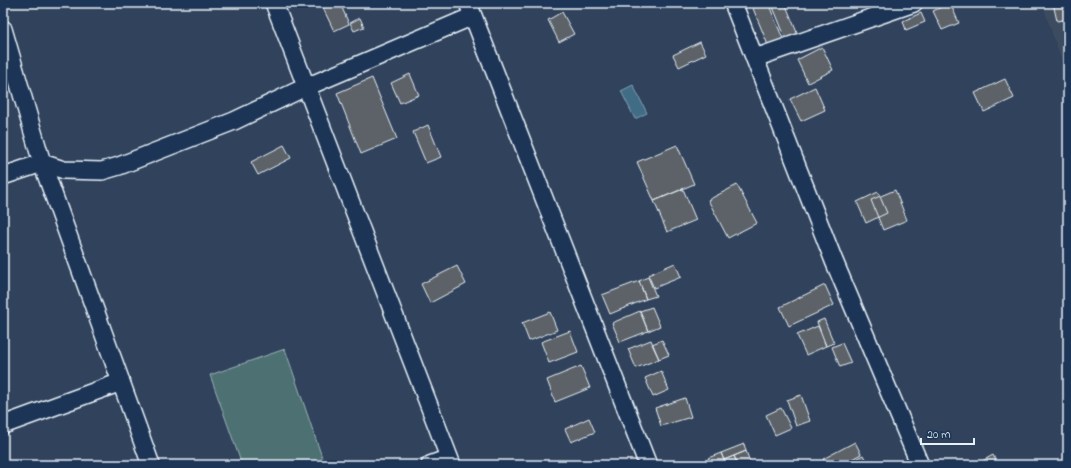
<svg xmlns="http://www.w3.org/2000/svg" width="1071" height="468" font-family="'Indie Flower',sans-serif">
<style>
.built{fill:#3d4c5f}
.green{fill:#4e7172;stroke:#9bb1b5}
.water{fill:#406c85;stroke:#83a1b3}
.building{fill:#5b6267;stroke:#e8f1f8}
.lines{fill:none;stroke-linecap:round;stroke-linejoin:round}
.minor-casing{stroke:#e8f1f8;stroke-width:20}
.minor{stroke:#1d3557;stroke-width:17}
</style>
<rect width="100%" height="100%" fill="#30425c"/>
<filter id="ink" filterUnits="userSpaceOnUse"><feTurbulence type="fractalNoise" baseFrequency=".025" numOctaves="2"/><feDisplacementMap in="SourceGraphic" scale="8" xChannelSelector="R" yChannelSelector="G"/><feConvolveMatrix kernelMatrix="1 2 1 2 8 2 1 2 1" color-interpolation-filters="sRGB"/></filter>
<g filter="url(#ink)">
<!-- built -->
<path class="built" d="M1042,3H1068V80Z"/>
<!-- green -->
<path class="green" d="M285,349L324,463L317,465H242L210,375Z"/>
<!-- water -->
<path class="water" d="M633,85L647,113L635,119L621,91Z"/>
<!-- building -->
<path class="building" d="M334,3H340L349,24L334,31L323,8Z
M759,3H768L783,39L768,45L752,6Z
M783,3H785L798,35L786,39L773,7Z
M950,3L959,23L942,30L933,11Z
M1053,3H1068V19L1057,21Z
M562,12L574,34L559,42L548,20Z
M921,13L925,22L906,30L903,21Z
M360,18L364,27L354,31L350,23Z
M700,42L706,54L679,67L673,55Z
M822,47L833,70L808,83L797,60Z
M410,74L419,95L400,103L391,83Z
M372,78L397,139L361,154L337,93Z
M1005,79L1014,98L984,112L975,93Z
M815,87L825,110L801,121L790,99Z
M428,125L441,157L426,163L413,132Z
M284,145L291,158L258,175L251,162Z
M677,145L694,184L654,201L637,162Z
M737,185L757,223L728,238L708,200Z
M683,189L696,220L667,232L654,201Z
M895,190L907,220L883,230L871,200Z
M878,192L887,213L866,223L857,202Z
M675,263L681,277L654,288L648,275Z
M457,266L466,284L430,303L421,284Z
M648,277L656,296L646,299L639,281Z
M639,281L646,299L610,314L602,295Z
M825,285L834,305L789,326L780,307Z
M652,307L660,326L648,331L640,311Z
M640,311L648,331L620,342L612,323Z
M550,312L557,330L529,341L522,323Z
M824,319L834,343L826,346L817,322Z
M818,326L826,346L806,355L797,335Z
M570,331L578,352L549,363L541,342Z
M651,340L659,359L636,368L628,349Z
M662,340L669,355L659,359L652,344Z
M842,343L851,363L840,367L832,347Z
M581,366L590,388L555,402L547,380Z
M661,371L669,390L653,397L645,378Z
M801,395L810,421L796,426L787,400Z
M685,398L691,417L661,426L655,408Z
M781,408L791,428L775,435L766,415Z
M589,418L595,432L571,442L565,429Z
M855,442L861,454L841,465H827L823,459Z
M744,444L746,451L724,460L721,453Z
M746,451L751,465H738L734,456Z
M721,453L726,465H711L708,458Z
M863,455L868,465H844Z
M993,455L998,465H975Z
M734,456L738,465H726L724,460Z"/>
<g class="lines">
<!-- minor casing -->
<g class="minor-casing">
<path id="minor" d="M274,3L452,465
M468,3L648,465
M733,3L834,261L920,465
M3,29L42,163L151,465
M755,58L914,3
M3,176L42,163L64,170L102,171L119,166L234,121L297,91L473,16
M3,425L121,382
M430,465L449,458"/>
</g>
<!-- minor -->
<use href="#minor" class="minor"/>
</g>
</g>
<!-- margin -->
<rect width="1071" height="468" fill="none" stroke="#1d3557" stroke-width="16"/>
<rect x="8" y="8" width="1055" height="452" fill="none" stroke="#e8f1f8" stroke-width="1.5" filter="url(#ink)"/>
<!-- scale -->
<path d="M921 438v6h53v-6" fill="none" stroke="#e8f1f8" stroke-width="2"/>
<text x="927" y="438" font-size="12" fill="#e8f1f8" stroke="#1d3557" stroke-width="3" paint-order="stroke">20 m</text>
</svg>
